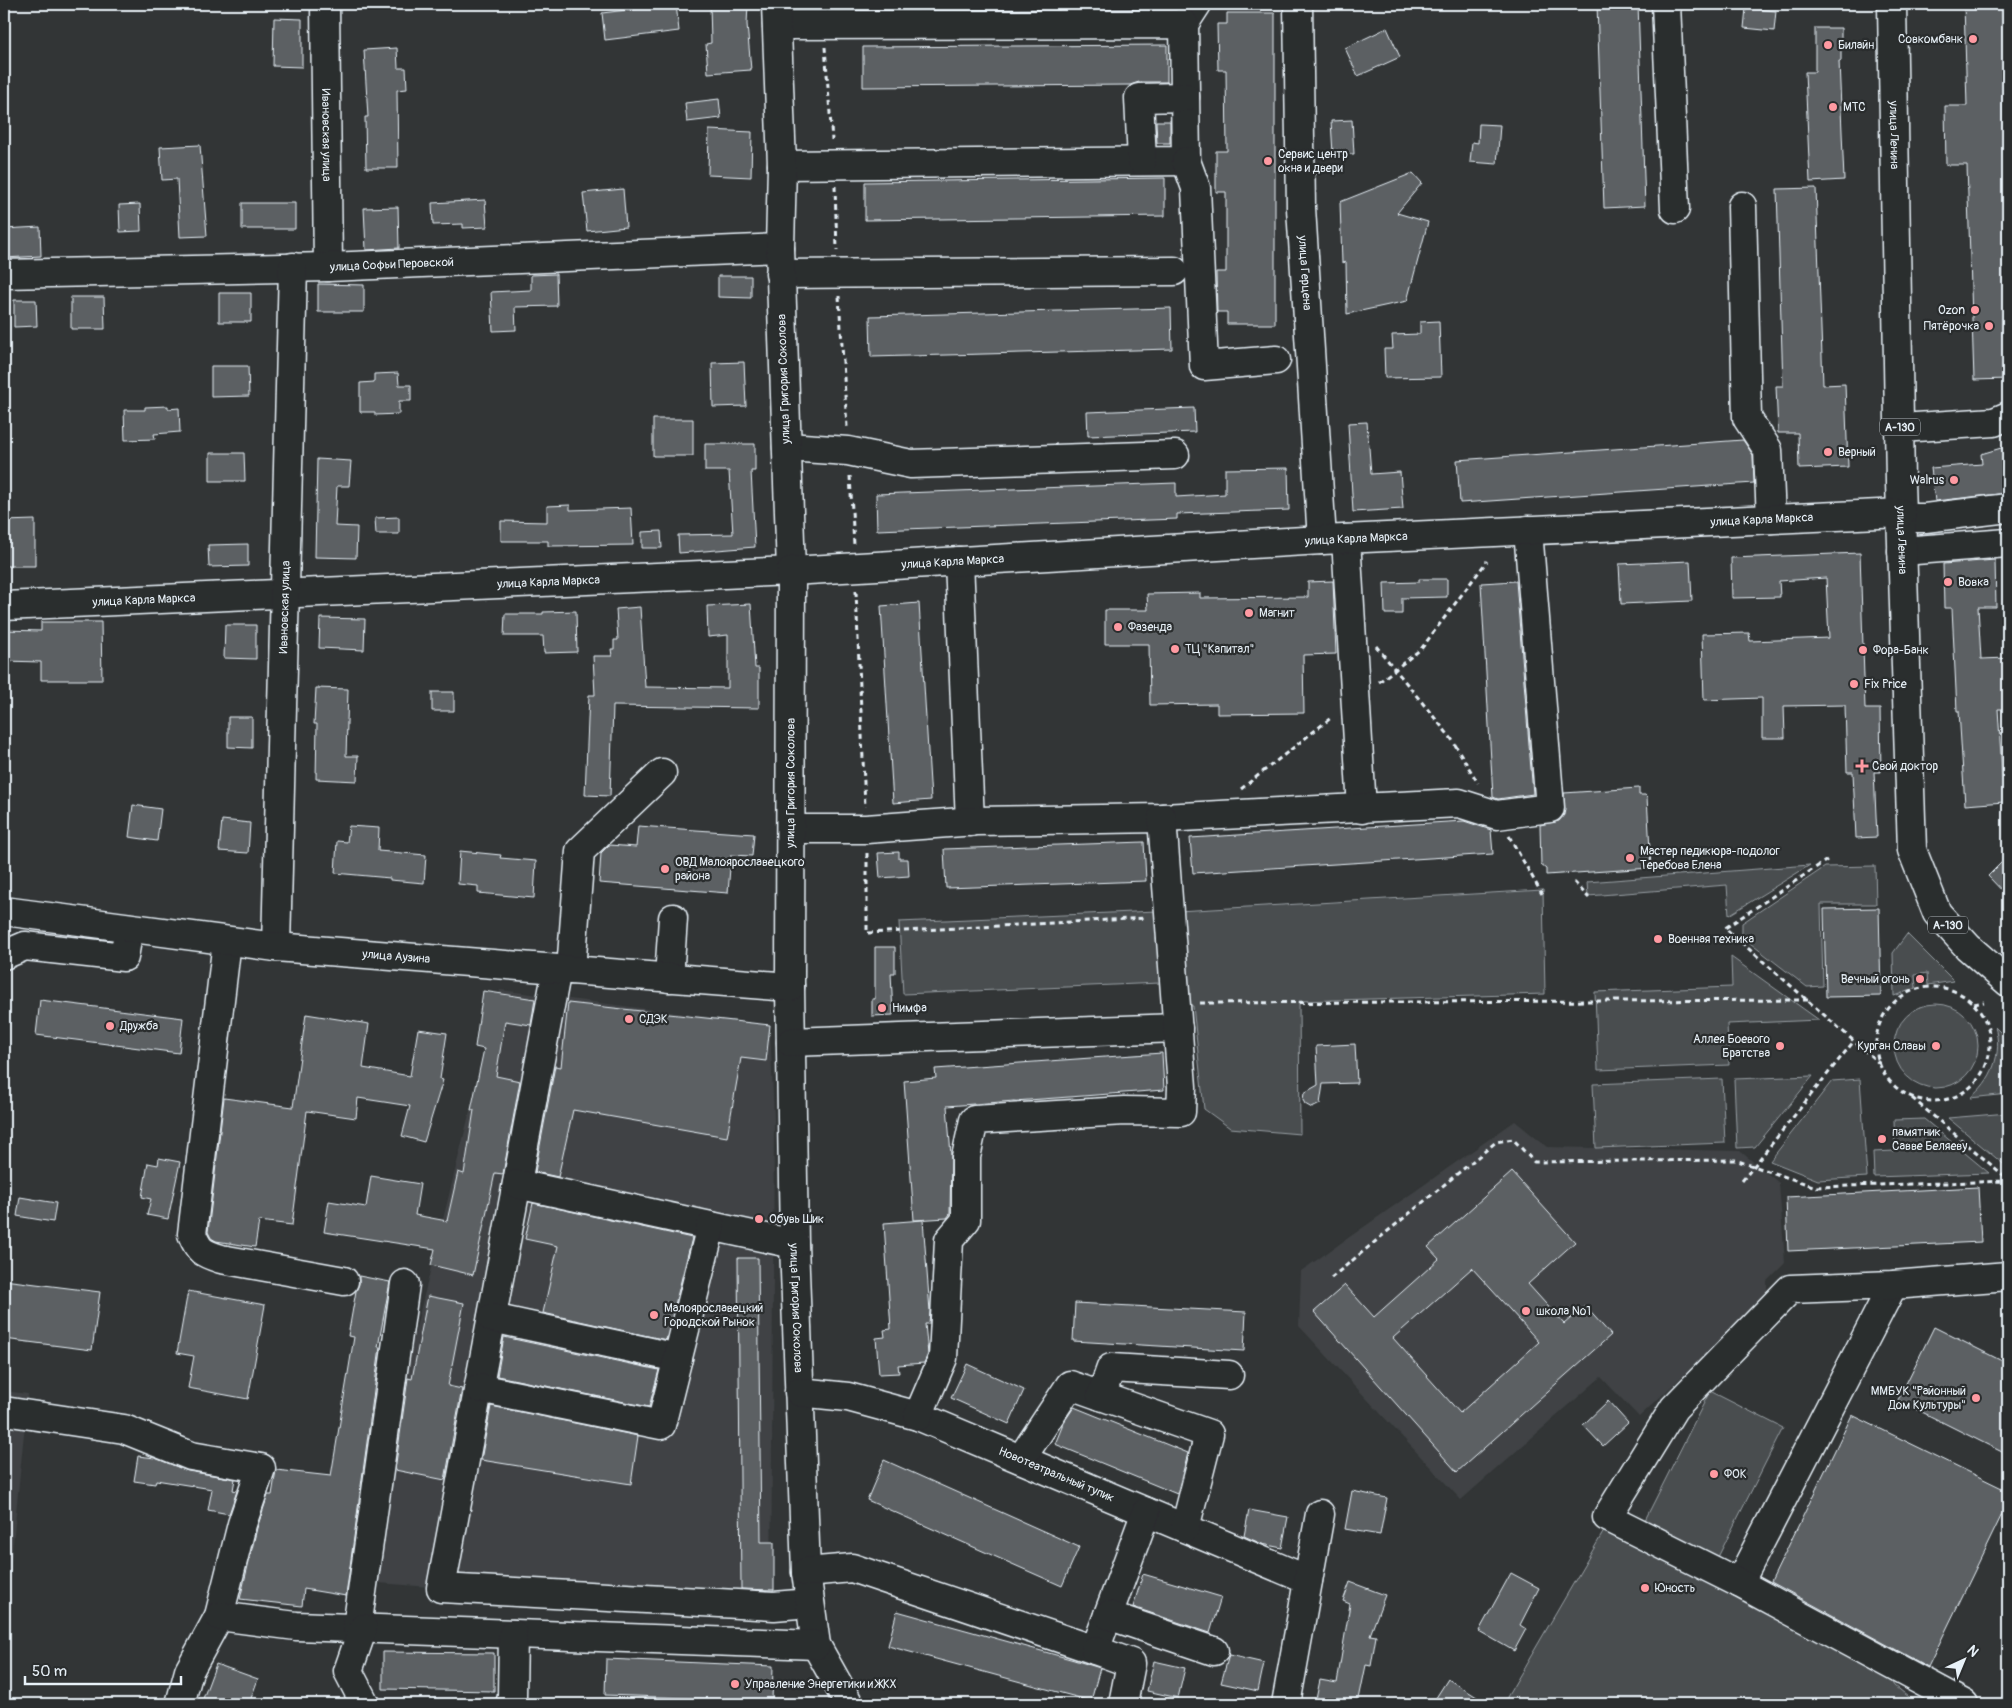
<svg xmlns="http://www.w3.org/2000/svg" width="2012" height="1708" font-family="Pangolin,sans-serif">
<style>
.built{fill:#3f4244}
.green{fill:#494d4f;stroke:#989fa4}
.building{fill:#5c6063;stroke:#e8f1f8;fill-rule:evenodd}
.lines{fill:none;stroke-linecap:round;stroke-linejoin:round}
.minor-casing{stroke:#e8f1f8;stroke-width:31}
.major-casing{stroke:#e8f1f8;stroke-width:31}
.path{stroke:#e8f1f8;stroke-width:3;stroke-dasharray:5 4;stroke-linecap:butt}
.minor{stroke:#2a2d2e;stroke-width:28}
.major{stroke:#2a2d2e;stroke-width:28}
.poi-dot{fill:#ff9aa2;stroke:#2a2d2e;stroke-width:2}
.labels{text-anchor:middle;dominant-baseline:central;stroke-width:4.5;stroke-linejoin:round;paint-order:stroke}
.shield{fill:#2a2d2e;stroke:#afb6bb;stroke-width:1}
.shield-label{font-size:11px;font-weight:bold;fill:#e8f1f8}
.poi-label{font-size:12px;fill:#e8f1f8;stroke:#2a2d2e;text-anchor:start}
.street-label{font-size:12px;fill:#e8f1f8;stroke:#2a2d2e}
</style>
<rect width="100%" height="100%" fill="#323536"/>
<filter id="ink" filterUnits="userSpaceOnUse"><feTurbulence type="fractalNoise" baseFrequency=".02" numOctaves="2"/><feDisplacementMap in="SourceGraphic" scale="10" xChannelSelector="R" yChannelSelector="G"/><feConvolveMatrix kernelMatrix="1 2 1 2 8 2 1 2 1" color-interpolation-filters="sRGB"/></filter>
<g filter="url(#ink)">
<!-- built -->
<path class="built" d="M500,990L770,1025L774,1120L771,1614L353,1581Z
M1515,1121L1547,1147L1740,1151L1779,1183L1785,1263L1767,1281V1297L1639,1417L1601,1377L1461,1500L1299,1326L1301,1271Z
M4,1391L28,1394L10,1573L4,1572Z"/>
<!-- green -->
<path class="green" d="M1810,865L1729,915L1727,885L1588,896L1587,882Z
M1875,866L1876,904H1821L1823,986L1807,987L1742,937V923L1825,867Z
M1543,890L1545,994L1299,1001L1300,1134L1230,1128L1204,1109L1193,1006L1184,1005L1178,911Z
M1157,911L1160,983L903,994L899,922Z
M1907,934L1954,981L1928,985L1927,973L1915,975L1916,988L1894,996L1893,953Z
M1731,957L1819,1020L1727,1024L1729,1065L1598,1070L1595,992L1732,987Z
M1894 1046a42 42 0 1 1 84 0a42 42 0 1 1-84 0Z
M1995,1027L2008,1040V1094L1970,1098C1992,1081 2003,1053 1995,1027Z
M1813,1076L1755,1147L1737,1148L1734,1079Z
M1722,1079L1725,1143L1596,1148L1593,1084Z
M1860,1079L1867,1177L1818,1180L1770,1161L1832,1081Z
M2008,1113V1168L1948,1118Z
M1924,1119L1989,1173L1874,1177L1873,1152L1895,1151L1894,1120Z
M1710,1391L1783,1428L1718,1557L1645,1520Z
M1604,1531L1884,1669L1894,1686L1917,1704H1503Z"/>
<!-- building -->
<path class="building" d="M676,4L679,31L605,40L602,13Z
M710,4H748L747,24L751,70L708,73L706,44L711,43Z
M1597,4H1638L1645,206L1604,208Z
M1964,4H2002L2005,106H2008V379L1974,380L1967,165H1946L1945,106H1967Z
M1746,8L1776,11L1774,31L1744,28Z
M1227,13H1275V324H1227V312H1217L1216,272H1226V192H1216V151H1227L1226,70H1218L1217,24H1227Z
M274,18L302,19V67L273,66Z
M1387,28L1400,57L1358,76L1345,48Z
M1815,28H1841V61H1839L1844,180L1810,182L1805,72H1815Z
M1167,45V82H1139L1130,85L863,87V47Z
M397,48L398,68H406L407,89L397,90L398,168H366L365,117H368L364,50Z
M719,99L721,118L687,122L685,103Z
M1352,120L1354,154H1333L1331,121Z
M1156,121H1170V143H1157Z
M1479,124L1500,125L1497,164L1470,162L1472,142L1478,143Z
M709,130L752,132L751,177L708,175Z
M200,145L207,236L180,237L177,179L162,180L160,147Z
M1413,173L1422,183L1397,213L1428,222L1407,301L1347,314L1346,262L1342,263L1340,202Z
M1165,178V216L865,220V182Z
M1816,188L1823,385L1845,384L1848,467L1799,469L1798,433H1778L1776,386H1783L1777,189Z
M623,189L626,227L587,231L583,193Z
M485,200L487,227L463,228V224L433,225L432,203Z
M242,203H295V229H242Z
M140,204L141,231L120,232L119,205Z
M398,207L399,248L366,250L364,208Z
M40,227L41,256L4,258V229Z
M556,274L557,306L515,307L516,330L493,331L491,292L531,290V275Z
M718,276H751V298L718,297Z
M318,284L364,285V312H318Z
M219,293H251V322H219Z
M71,297H104L105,329H71Z
M14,300H36L37,326L14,327Z
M1171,308L1172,349L871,357L870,316Z
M1439,321L1441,377L1385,378L1384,349H1393L1392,335L1420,334V322Z
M744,362L746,406L713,407L712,363Z
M211,366H248L249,396L211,397Z
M398,373L399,385H411V401H399V414L375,415V412H360V383L374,382V374Z
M168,406V409L179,408L180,432L154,434L155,439L125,440L124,410H145V407Z
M1194,408L1195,432L1088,436L1087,412Z
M653,419H693V456H653Z
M1367,422L1371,474L1400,472L1403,509L1353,512L1348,423Z
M1743,440L1753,455L1754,483L1460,503L1457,460Z
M705,444H755V471H751L755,547L679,553L678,535L733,534L729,471H705Z
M2008,446V493L1935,501L1931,468L1982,464L1981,454Z
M210,453H244L245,481H210Z
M317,459L351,461L349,486H337L335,526L357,527L356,558L315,557Z
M1288,468L1289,510L1177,514V519L877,530L876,494L1176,483V497L1225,494V469Z
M570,505V510L631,508L633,545L548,546V541H501V521L547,522V506Z
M399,517V534H376L375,518Z
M35,520V566H4V521Z
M661,531L662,548H642V532Z
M248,544V566L209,567L208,545Z
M1860,553L1865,709H1880L1881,772H1874L1877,837L1856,838L1853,772H1847L1845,705L1784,706L1785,738H1762V698L1704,700L1702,634L1749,633L1750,641L1829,638L1826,578L1779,581L1780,597L1732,598L1731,558Z
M1995,560L1996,607H1978L1981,659L2008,658V709H1998L2004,802L1965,805L1959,711H1957L1952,608H1944L1943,564Z
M1690,561L1692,601L1621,604L1619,564Z
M1419,579H1447V597L1402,598V614H1385L1384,583L1419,582Z
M1333,581L1336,654L1303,655L1304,713L1217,714V704L1150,705L1149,644H1105V610H1148L1147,594L1200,593V598L1308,597V582Z
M1516,581L1533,794L1498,799L1493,797L1481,583Z
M919,603L931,800L893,803L881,606Z
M751,604L755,668H759V708L613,706L610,796L585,795L589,695H595L593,656H612L611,649H614V640H618L616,609L640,607L645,687L728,688V635L708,637L707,606Z
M576,611L577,652L544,653L543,636H504L505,614H543V612Z
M320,618L365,619L364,650L319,648Z
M41,622H101L102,680H41V662L4,661V630L41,631Z
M225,625H256V659L224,658Z
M316,688L348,689L346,756H358L357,781L316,779L317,724H314Z
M432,692H454V711H432Z
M228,717H252V748L228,747Z
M1639,788V795H1645L1647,797L1651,868L1546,875V869L1541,865L1540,825L1559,821L1564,815V793Z
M133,805L161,809L157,841L129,837Z
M222,820L250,823L248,853L219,851Z
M1464,821L1491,830L1493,854L1193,873L1190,838Z
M349,826L379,828L378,851L426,855L424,883L390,880V878L335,873L337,841L347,842Z
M638,826L754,834L752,856L731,855L728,893L599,883L601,853L609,845L636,847Z
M1144,842L1146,881L946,888L944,849Z
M460,851L501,855L500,858L536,861L534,898L478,893V886L458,884Z
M899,852V859H908L909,876L880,878L878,853Z
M2008,856V897L1988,876Z
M1879,908L1881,996L1826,997L1824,909Z
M875,947H895V973H891L893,1015L872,1016V999H875Z
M483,991L535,999L531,1025L505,1021L496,1076L520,1081L503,1174L495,1173L473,1275L431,1265L435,1249L324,1232L329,1201L366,1207L371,1176L420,1184L415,1215L447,1221L458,1172L464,1174L474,1110H471L484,1049L475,1047Z
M40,1000L183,1018L179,1053L36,1035Z
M568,1003L770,1025L766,1061L741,1058L727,1137L573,1110L558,1177L535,1172L555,1066L561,1067Z
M306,1014L369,1024L363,1068L410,1076L418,1029L447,1033L440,1079L443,1080L424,1142L402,1136L410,1106L358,1098L356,1118L307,1111L292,1225L259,1221L255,1247L216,1241L211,1238L208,1232L224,1098L293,1107Z
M1355,1044L1357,1083L1323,1084L1320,1104L1312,1108L1305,1104L1303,1100L1304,1093L1318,1085L1316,1046Z
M1162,1053L1164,1090L947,1106L951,1155L950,1214L947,1218L914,1220L904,1081L936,1078L935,1069Z
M159,1158L180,1162L168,1219L147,1215L151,1199L142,1197L148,1163L158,1165Z
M1512,1172L1575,1242L1528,1284L1564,1324L1585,1306L1611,1335L1457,1472L1314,1312L1345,1285L1374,1317L1439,1259L1428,1247ZM1472,1268L1539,1342L1460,1413L1393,1338Z
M1978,1187L1981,1242L1788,1251L1786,1197Z
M20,1197L56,1203L53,1222L17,1216Z
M533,1203L692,1238L666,1340L543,1313L558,1246L525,1239Z
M923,1220L930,1311L929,1324H925L928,1354L924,1363L898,1365L899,1373L879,1374L876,1338L885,1337L884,1330L891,1329L884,1223Z
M738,1258H758L761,1542H774V1590L741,1589Z
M359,1276L390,1282L378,1347H380L346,1596L304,1589L302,1606L240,1599L257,1528L268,1495H272L276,1470L331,1476L354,1337L348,1336L356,1291L359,1284Z
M4,1280L100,1292L92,1350L4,1339Z
M188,1291L265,1305L248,1399L188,1388L194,1356L177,1353Z
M428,1296L464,1303L448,1386L462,1389L445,1480L395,1470L408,1378L412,1379Z
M1075,1303L1246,1312L1244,1351L1073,1341Z
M1934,1327L2008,1364V1455L1898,1400Z
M504,1337L659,1370L649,1407L497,1376Z
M967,1364L1024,1390L1009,1424L951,1398Z
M1608,1401L1628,1423L1603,1446L1583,1425Z
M491,1406L638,1436L631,1484L481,1460Z
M1074,1407L1188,1453L1177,1494L1055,1444L1064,1422Z
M1852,1415L2008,1491V1502L1928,1667L1771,1582Z
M138,1456L155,1458L188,1471L235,1479L233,1490L237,1491L229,1514L208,1510L212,1489L156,1480L155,1484L134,1481Z
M884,1460L1079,1547L1062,1586L867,1500Z
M1352,1491L1387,1498L1380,1535L1345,1529Z
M1249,1510L1288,1517L1282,1548L1262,1544L1244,1536Z
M1511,1573L1539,1588L1520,1625L1526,1629L1514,1651L1479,1631Z
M1143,1574L1221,1597L1210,1633L1133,1607Z
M1350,1582L1385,1595L1370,1635L1376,1636L1371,1666L1366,1665L1358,1704H1315L1320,1680L1337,1683L1350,1604L1343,1601Z
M897,1611L1074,1660L1100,1668L1091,1701L888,1646Z
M383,1652L494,1653V1691L383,1689Z
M1229,1655L1264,1663L1258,1691L1221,1683Z
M606,1659L773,1666L772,1701L605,1695Z
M1154,1661L1185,1668L1178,1698L1147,1691Z
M216,1664L258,1679L249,1704H201Z
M1448,1679L1488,1704H1432Z"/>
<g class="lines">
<!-- minor casing -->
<g class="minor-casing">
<g id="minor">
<path id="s1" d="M325,4L328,267"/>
<path id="s2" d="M1298,4L1301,208L1322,540"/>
<path d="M1666,4L1675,209"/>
<path d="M1184,24L1197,4"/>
<path d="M777,25L1184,24L1186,161L782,165"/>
<path d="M1142,161L1139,98L1185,97"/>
<path d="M1186,161L1196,188L1204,366L1276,360"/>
<path d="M1742,206L1747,418L1768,450L1771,519"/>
<path id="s3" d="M4,274L328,267L780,248"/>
<path d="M780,274L1174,271"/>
<path d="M1900,428L1994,422L2008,416"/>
<path d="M787,447L848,451L911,464L1175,455"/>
<path d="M1901,518H1925L2008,508"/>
<path d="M1346,539L1362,809"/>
<path d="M1902,551L2008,543"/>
<path d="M959,561L970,822"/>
<path id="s4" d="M4,606L791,571L780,248L782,165L776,4"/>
<path d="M791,829H866L976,821L1162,818L1459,803L1497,815L1550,808L1528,530"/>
<path d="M227,941L192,1234C199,1252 203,1253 221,1259L344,1281"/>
<path id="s5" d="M276,947L293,267"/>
<path d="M4,955L25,946L124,957L129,928"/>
<path d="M557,969L441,1588L774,1606L810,1603"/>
<path d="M571,970L580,851L662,773"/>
<path d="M669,978L673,918"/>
<path id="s6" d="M790,987L794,1244L806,1572L816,1645L849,1704"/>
<path d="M791,1042L1178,1028"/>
<path d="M517,1184L794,1244"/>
<path d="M492,1318L678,1358"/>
<path d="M479,1388L661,1425L711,1226"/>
<path id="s7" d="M799,1392L848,1397L918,1416L1308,1580"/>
<path d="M4,1411L124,1429L191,1456L261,1468L242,1524L219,1616L189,1671L180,1704"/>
<path d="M918,1416L943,1358L949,1240L966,1220V1157L974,1120L1124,1111L1181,1112L1182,1087L1162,818"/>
<path d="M1021,1459L1070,1385L1101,1396"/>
<path d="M1185,1528L1209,1434L1101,1396L1111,1368L1229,1375"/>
<path d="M806,1572L852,1568L1095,1650L1146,1512"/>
<path d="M1739,1583L1893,1285"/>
<path d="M1108,1615L1214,1651"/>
<path d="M219,1616L296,1626L816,1645"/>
<path d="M357,1628L405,1284"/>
<path d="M363,1628L348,1671L365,1704"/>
<path d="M1095,1650L1131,1663L1123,1704"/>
<path d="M510,1704L512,1697L513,1634"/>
<path d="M1286,1704L1320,1514"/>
<path d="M1964,1704L1739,1583L1607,1517L1674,1408L1790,1289L1893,1285L2008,1276"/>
</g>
</g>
<!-- major casing -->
<g class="major-casing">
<g id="major">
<path id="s8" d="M1892,4L1900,482L1912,850L1937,913L1968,947L2008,982"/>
<path id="s9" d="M4,911L276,947L790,987L791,571L1322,540L1901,513"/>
</g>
</g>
<!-- path -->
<path class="path" d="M825,47L832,140
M835,186L837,250
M839,296L847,427
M850,476L854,545
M856,591L865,807
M1376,646L1451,738L1478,783
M1379,682L1421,649L1487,561
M1241,789L1332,717
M1509,836L1542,894
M867,853V933L1146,918
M1827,860L1725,928L1880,1064
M1574,882L1589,898
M1876 1044a57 57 0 1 1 114 0a57 57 0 1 1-114 0Z
M1200,1003L1808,1000
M1974,1004L1984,1002
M1912,1098L2008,1179
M1742,1181L1854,1041
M1331,1278L1496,1142L1513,1139L1534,1162L1735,1160L1816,1187L2008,1181"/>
<!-- minor -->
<use href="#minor" class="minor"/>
<!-- major -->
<use href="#major" class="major"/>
</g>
</g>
<!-- markers -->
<g class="poi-dot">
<circle cx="1973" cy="39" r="5"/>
<circle cx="1828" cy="45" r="5"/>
<circle cx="1833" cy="107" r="5"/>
<circle cx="1268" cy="161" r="5"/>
<circle cx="1975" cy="310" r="5"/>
<circle cx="1989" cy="326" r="5"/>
<circle cx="1828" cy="452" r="5"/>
<circle cx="1954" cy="480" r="5"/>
<circle cx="1948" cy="582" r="5"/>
<circle cx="1249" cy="613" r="5"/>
<circle cx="1118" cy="627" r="5"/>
<circle cx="1175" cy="649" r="5"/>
<circle cx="1863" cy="650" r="5"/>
<circle cx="1854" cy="684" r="5"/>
<path d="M1859.5 758.5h5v5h5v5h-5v5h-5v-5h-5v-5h5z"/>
<circle cx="1630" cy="858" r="5"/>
<circle cx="665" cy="869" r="5"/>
<circle cx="1658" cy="939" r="5"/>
<circle cx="1920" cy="979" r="5"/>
<circle cx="882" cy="1008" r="5"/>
<circle cx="629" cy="1019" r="5"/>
<circle cx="110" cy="1026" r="5"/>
<circle cx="1780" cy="1046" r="5"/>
<circle cx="1936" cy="1046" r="5"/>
<circle cx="1882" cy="1139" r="5"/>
<circle cx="759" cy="1219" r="5"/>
<circle cx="1526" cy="1311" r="5"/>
<circle cx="654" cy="1315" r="5"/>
<circle cx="1976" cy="1398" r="5"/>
<circle cx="1714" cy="1474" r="5"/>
<circle cx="1645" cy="1588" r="5"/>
<circle cx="735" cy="1684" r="5"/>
</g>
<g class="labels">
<!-- shield labels -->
<g class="shield">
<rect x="1880" y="418.5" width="40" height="17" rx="4"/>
<rect x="1928" y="916.5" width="40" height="17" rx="4"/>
</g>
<g class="shield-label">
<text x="1900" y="427">А-130</text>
<text x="1948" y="925">А-130</text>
</g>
<!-- poi labels -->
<g class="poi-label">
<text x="1963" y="39" text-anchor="end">Совкомбанк</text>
<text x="1838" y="45">Билайн</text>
<text x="1843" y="107">МТС</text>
<text x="1278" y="154">Сервис центр<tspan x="1278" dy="14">окна и двери</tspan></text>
<text x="1965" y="310" text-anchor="end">Ozon</text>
<text x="1979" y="326" text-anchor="end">Пятёрочка</text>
<text x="1838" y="452">Верный</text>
<text x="1944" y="480" text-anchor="end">Walrus</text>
<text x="1958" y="582">Вовка</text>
<text x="1259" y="613">Магнит</text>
<text x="1128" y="627">Фазенда</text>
<text x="1185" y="649">ТЦ "Капитал"</text>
<text x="1873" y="650">Фора-Банк</text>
<text x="1864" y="684">Fix Price</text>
<text x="1872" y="766">Свой доктор</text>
<text x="1640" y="851">Мастер педикюра-подолог<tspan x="1640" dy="14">Теребова Елена</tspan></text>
<text x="675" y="862">ОВД Малоярославецкого<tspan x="675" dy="14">района</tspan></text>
<text x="1668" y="939">Военная техника</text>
<text x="1910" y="979" text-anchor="end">Вечный огонь</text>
<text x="892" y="1008">Нимфа</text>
<text x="639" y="1019">СДЭК</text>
<text x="120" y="1026">Дружба</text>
<text x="1770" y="1039" text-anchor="end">Аллея Боевого<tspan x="1770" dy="14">Братства</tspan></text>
<text x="1926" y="1046" text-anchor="end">Курган Славы</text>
<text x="1892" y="1132">памятник<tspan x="1892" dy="14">Савве Беляеву</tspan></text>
<text x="769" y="1219">Обувь Шик</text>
<text x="664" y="1308">Малоярославецкий<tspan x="664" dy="14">Городской Рынок</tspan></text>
<text x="1536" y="1311">школа №1</text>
<text x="1966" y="1391" text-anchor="end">ММБУК "Районный<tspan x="1966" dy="14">Дом Культуры"</tspan></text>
<text x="1724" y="1474">ФОК</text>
<text x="1655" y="1588">Юность</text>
<text x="745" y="1684">Управление Энергетики и ЖКХ</text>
</g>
<!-- street labels -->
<g class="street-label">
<text stroke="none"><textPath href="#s1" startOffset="131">Ивановская улица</textPath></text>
<text stroke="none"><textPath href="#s8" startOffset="131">улица Ленина</textPath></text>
<text stroke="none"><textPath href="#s3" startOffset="388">улица Софьи Перовской</textPath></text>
<text stroke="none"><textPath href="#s2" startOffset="269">улица Герцена</textPath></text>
<text transform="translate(784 379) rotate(-92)">улица Григория Соколова</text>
<text stroke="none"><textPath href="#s9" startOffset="2178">улица Карла Маркса</textPath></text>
<text stroke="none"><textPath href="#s9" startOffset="1772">улица Карла Маркса</textPath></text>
<text stroke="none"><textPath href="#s8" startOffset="536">улица Ленина</textPath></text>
<text stroke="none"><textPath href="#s9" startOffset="1368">улица Карла Маркса</textPath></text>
<text stroke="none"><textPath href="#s4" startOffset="545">улица Карла Маркса</textPath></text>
<text stroke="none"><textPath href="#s4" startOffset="140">улица Карла Маркса</textPath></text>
<text stroke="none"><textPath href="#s5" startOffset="340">Ивановская улица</textPath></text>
<text stroke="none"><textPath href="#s9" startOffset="994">улица Григория Соколова</textPath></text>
<text stroke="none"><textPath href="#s9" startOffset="395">улица Аузина</textPath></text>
<text stroke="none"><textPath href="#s6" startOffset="321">улица Григория Соколова</textPath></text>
<text stroke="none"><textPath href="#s7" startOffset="272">Новотеатральный тупик</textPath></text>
</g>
</g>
<!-- margin -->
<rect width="2012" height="1708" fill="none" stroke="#2a2d2e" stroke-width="20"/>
<rect x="10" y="10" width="1992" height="1688" fill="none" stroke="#e8f1f8" stroke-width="2" filter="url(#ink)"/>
<!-- north arrow -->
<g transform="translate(1964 1660) rotate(44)" stroke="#2a2d2e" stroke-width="4" paint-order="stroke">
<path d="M0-4L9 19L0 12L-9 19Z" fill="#e8f1f8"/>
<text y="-8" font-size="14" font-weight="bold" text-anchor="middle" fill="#e8f1f8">N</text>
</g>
<!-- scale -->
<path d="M25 1676v8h156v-8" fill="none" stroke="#e8f1f8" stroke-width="2.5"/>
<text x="32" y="1676" font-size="15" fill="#e8f1f8" stroke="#2a2d2e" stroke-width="4" paint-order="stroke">50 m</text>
</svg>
